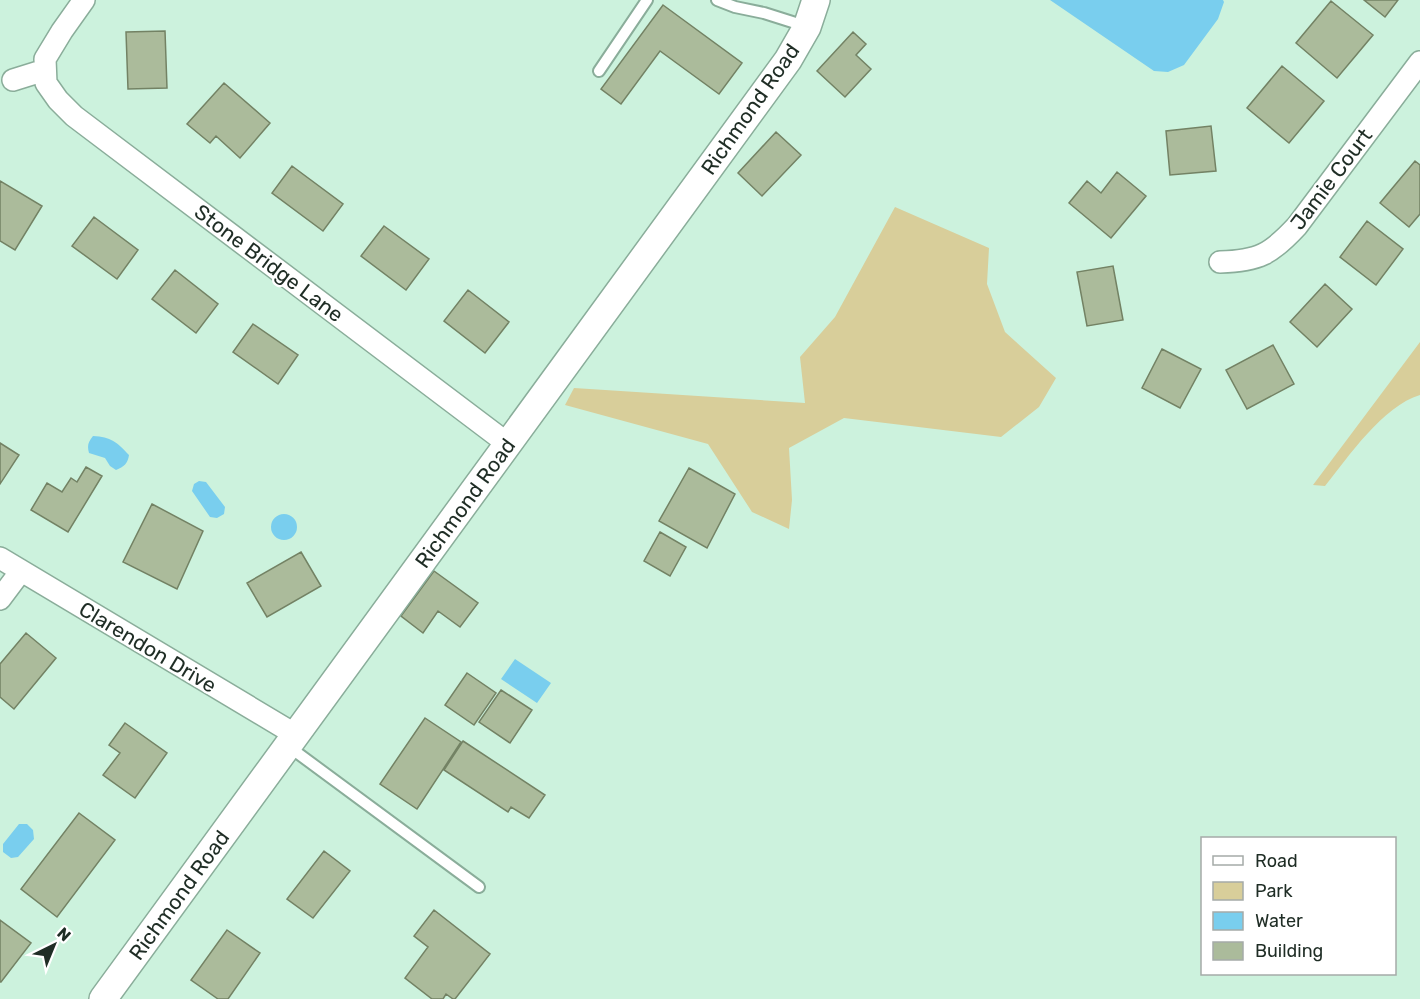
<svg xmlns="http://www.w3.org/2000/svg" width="1420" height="999" font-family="Rubik,sans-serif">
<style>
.green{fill:#d8ce9a}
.water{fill:#79ceee}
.building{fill:#abbb9b;stroke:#738264;stroke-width:1.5}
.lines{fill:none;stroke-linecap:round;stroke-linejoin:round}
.service-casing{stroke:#8aad9a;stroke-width:14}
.minor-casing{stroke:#8aad9a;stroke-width:24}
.tertiary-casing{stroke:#8aad9a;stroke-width:30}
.service{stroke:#fff;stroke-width:10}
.minor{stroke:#fff;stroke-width:21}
.tertiary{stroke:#fff;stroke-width:27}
.labels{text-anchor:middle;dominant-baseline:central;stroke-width:4.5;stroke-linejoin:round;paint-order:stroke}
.street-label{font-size:21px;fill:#1f2d25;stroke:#fff}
</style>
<rect width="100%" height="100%" fill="#ccf2dd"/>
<!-- green -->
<path class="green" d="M895,207L989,248L987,284L1005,332L1056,378L1039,407L1001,437L844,418L789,448L792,500L789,529L752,512L708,444L565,405L574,388L805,403L800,357L835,317Z
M1420,342V395C1383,406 1349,456 1325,486L1313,485Z"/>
<!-- water -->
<path class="water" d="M1050,0H1223L1224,2L1218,19L1184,65L1168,72L1154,71Z
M93,436C111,437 117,442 129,455C128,463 124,467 116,470L110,466L105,458L89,453C87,446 88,442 93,436Z
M199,481L206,482L225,507L224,514L217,518L210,517L192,491L194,484Z
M271 527a13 13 0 1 1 26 0a13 13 0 1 1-26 0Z
M515,659L551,683L537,703L501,679Z
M19,824H27L33,830L34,839L18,857L11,858L3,852V844Z"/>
<!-- building -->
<path class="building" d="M1364,0H1398L1385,17Z
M1331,1L1373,35L1337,78L1296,43Z
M663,5L742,63L719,94L660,51L621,104L601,89Z
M165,31L167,88L128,89L126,32Z
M853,32L866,44L856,55L871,69L845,97L817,71Z
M1282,66L1324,101L1289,143L1247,108Z
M224,83L270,123L240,158L216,136L210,143L187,124Z
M1211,126L1216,171L1170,175L1166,131Z
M776,132L801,155L762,196L738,173Z
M1415,161L1420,165V214L1409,227L1380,203Z
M292,166L343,204L323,231L272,193Z
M1117,172L1146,196L1111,238L1069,203L1087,181L1101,193Z
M0,181L42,206L15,250L0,241Z
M94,217L138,250L117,279L72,246Z
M1367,221L1403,249L1376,285L1340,257Z
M384,226L429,259L406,290L361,256Z
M1113,266L1123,320L1087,326L1077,272Z
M175,270L218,304L196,333L152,299Z
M1325,284L1352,309L1317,347L1290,322Z
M468,290L509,322L485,353L444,321Z
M253,324L298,355L278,384L233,352Z
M1273,345L1294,384L1247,409L1226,370Z
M1162,349L1201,369L1180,408L1142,388Z
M0,443L19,455L0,484Z
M86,467L102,476L68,532L31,510L47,483L62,492L71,478L77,482Z
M689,468L735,494L707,548L659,521Z
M152,504L203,531L177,589L123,562Z
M660,532L686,547L670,576L644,561Z
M301,552L321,586L267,617L247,583Z
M434,571L478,603L460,627L438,611L423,633L401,616Z
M26,633L56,658L14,709L0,697V664Z
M467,673L496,693L474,725L445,705Z
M501,690L532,710L510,743L479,722Z
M425,718L461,742L417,809L380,784Z
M125,723L167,753L135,798L103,775L120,753L109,745Z
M463,741L545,795L529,818L511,807L508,812L444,770Z
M79,813L115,840L57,917L21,889Z
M324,851L350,871L313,918L287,899Z
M434,910L490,954L455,999H453L446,994L443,999H432L405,978L428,947L414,936Z
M0,920L31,943L1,982H0Z
M227,930L260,953L228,999H218L191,980Z"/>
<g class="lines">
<!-- service casing -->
<g class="service-casing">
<path id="service" d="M717,0L735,7L764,13L805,26
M599,71L647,0
M288,746L479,887"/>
</g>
<!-- minor casing -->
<g class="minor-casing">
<path id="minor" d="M84,0L62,31L45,59L46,83L58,100L74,116L508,444
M13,80L45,70
M1220,262C1259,261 1271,254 1297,226L1420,62
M0,558L296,735
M0,599L21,571"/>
</g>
<!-- tertiary casing -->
<g class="tertiary-casing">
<path id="tertiary" d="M103,999L788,60L807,27L816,0"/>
</g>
<!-- service -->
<use href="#service" class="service"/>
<!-- minor -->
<use href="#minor" class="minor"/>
<!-- tertiary -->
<use href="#tertiary" class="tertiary"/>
</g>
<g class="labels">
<!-- street labels -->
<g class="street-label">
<text transform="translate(750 109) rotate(-55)">Richmond Road</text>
<text transform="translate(1331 179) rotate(-53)">Jamie Court</text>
<text transform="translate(269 263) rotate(37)">Stone Bridge Lane</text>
<text transform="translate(465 503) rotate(-54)">Richmond Road</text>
<text transform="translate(148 647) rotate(31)">Clarendon Drive</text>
<text transform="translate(179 895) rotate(-54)">Richmond Road</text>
</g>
</g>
<!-- legend -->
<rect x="1201" y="837" width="195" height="138" fill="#ffffff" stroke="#a5aba8" stroke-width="1.5"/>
<rect x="1213" y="856" width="30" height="9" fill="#ffffff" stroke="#a5aba8" stroke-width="1.5"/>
<text x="1255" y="867" font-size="18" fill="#1f2d25">Road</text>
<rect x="1213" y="882" width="30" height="18" fill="#d8ce9a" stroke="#a5aba8" stroke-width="1.5"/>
<text x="1255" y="897" font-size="18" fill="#1f2d25">Park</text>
<rect x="1213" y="912" width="30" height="18" fill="#79ceee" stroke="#a5aba8" stroke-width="1.5"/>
<text x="1255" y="927" font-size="18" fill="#1f2d25">Water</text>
<rect x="1213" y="942" width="30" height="18" fill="#abbb9b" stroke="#a5aba8" stroke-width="1.5"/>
<text x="1255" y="957" font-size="18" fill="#1f2d25">Building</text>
<!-- north arrow -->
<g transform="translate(54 945) rotate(43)" stroke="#ffffff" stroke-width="4.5" paint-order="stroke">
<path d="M0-4.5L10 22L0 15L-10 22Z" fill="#1f2d25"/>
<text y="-9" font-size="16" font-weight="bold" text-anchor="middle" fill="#1f2d25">N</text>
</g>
</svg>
